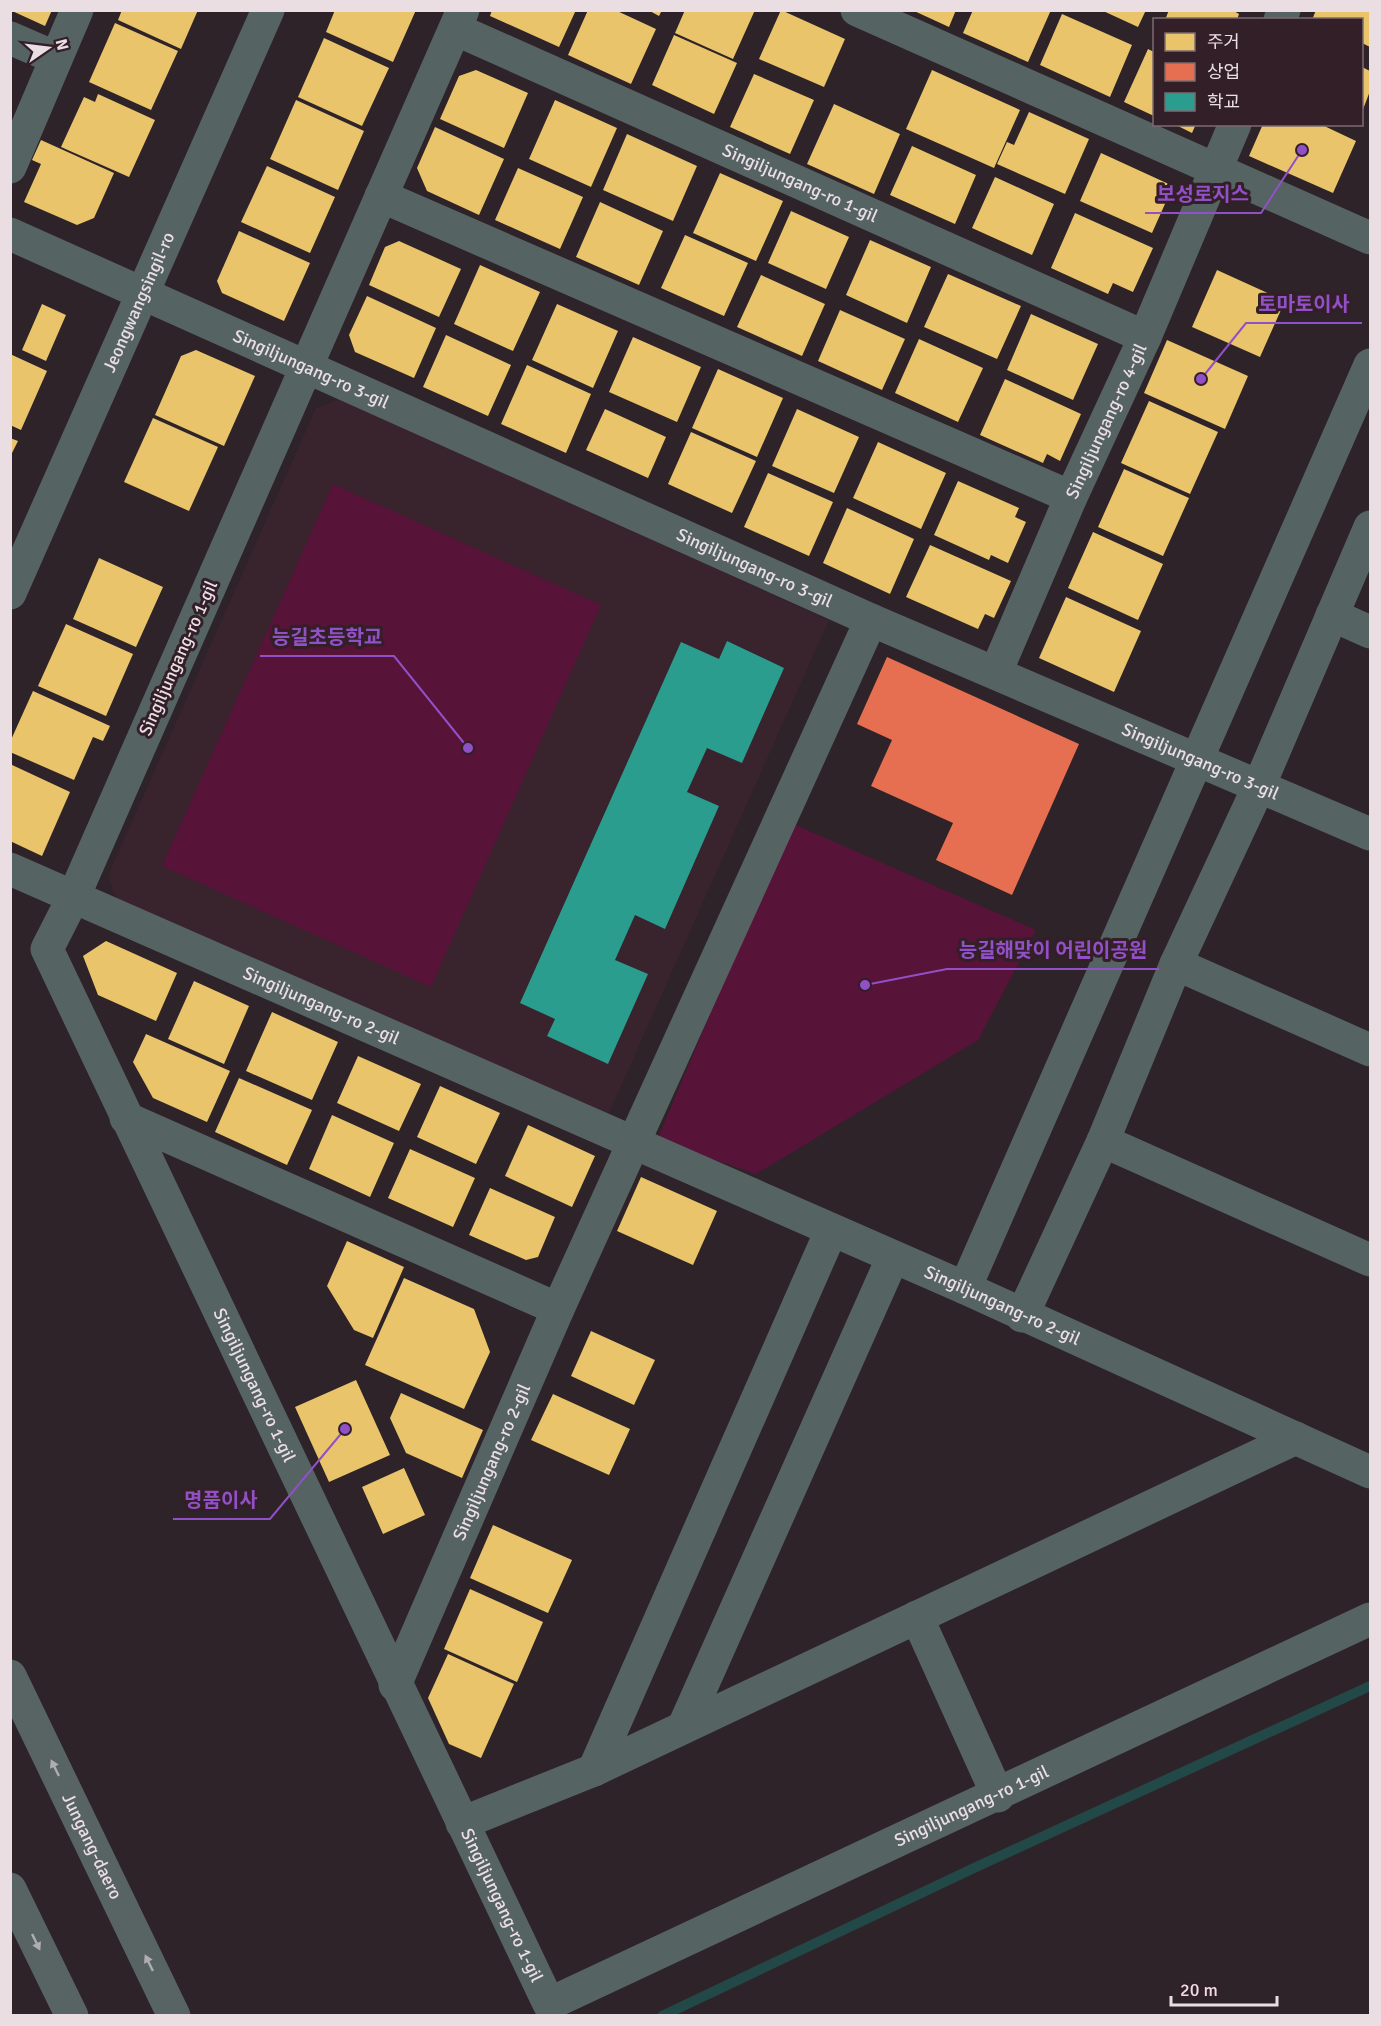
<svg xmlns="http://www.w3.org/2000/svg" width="1381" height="2026" font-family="Signika,'Noto Sans KR',sans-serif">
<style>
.built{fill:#39232d}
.green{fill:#581339}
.homes{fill:#e9c46a}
.shops{fill:#e76f51}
.schools{fill:#2a9d8f}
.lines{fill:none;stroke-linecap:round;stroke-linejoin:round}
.stream{stroke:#224947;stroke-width:10}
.minor{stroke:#566363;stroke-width:33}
.tertiary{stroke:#566363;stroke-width:33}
.secondary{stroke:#586464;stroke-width:33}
.oneway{fill:#b0adb0}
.labels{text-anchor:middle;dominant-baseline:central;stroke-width:6;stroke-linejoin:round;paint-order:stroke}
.street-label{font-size:18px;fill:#ebdee3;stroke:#321f27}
.leader{fill:none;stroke:#9150c6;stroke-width:2}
.callout-dot{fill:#9150c6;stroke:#321f27;stroke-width:2}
.callout-label{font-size:20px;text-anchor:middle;font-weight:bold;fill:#9150c6;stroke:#321f27;stroke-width:6;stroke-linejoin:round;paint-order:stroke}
</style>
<rect width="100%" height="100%" fill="#2e2328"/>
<!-- built -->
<path class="built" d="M340,399L829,620L606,1120L116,899L108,875L316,408Z"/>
<!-- green -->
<path class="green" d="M333,484L601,605L431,987L162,866Z
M791,823L1036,930L978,1040L756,1174L657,1140Z"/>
<!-- homes -->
<path class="homes" d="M10,10H52L45,26Z
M122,10H198L181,49L118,20Z
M335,10H416L393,62L326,32Z
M492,10H576L559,47L490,16Z
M588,10H615L656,29L631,84L568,55Z
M648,10H662L659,16Z
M685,10H755L733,59L675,33Z
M781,10L845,39L824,87L759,59Z
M912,10H956L949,27Z
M973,10H1051L1028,62L963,33Z
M1101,10H1146L1138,27Z
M1169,10H1232L1239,14L1237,20H1165Z
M1316,10H1370V47L1362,43V20H1312Z
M1062,14L1132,45L1110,97L1040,65Z
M115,23L178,51L151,110L89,82Z
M674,35L737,63L714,114L652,85Z
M324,38L389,68L362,126L298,97Z
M1148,49L1154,52V116L1124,102Z
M1362,67L1370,71V91L1362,112Z
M476,70L528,93L504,148L440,119L459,76Z
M932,70L1020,110L994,168L906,129Z
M754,74L814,100L790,154L730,127Z
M98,94L155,120L129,177L61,147L84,97L95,102Z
M296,100L364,131L338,190L270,159Z
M555,100L617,128L591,187L529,159Z
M834,104L900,134L874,194L807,164Z
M1029,112L1089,139L1065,194L997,164L1007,142L1014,145Z
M1174,124H1196L1192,133Z
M1263,124H1320L1356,141L1333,193L1249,156Z
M435,127L504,159L479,215L427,191L417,168Z
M627,134L697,166L673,221L603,190Z
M41,140L114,173L94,218L77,225L24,202L41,164L32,160Z
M912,146L976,175L955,224L890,195Z
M1101,153L1173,186L1152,233L1080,201Z
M267,166L335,197L310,253L241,222Z
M518,168L583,197L560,249L495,220Z
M720,173L783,201L756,261L693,233Z
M995,177L1054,204L1032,255L972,228Z
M600,202L663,231L639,285L576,257Z
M791,211L849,237L826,289L768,263Z
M1075,213L1153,248L1133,292L1113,283L1108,294L1051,268Z
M239,231L310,263L284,321L222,293L217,281Z
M685,235L748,263L724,316L661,288Z
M870,240L931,267L907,323L846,295Z
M399,241L461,269L439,317L369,285L385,247Z
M480,265L540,292L513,351L454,324Z
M1217,270L1285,301L1260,357L1192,327Z
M948,274L1021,306L997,359L924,327Z
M761,275L825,304L802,356L737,327Z
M367,296L436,328L414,378L355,352L349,335Z
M42,304L66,315L46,361L22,350Z
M557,304L618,331L593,388L532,360Z
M840,310L905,339L882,390L818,361Z
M1031,314L1098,344L1073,400L1007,370Z
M446,335L511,365L488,416L423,387Z
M633,337L701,367L677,422L609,392Z
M919,339L983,368L958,422L895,393Z
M1167,340L1248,376L1225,429L1144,393Z
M196,350L255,376L224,446L155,415L181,356Z
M10,354L47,371L21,430L10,425Z
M527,365L591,394L566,453L501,424Z
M718,369L783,398L757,457L692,428Z
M1005,379L1081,414L1060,461L1047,454L1043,463L980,435Z
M1149,401L1218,432L1190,494L1121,463Z
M605,409L666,437L648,478L586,450Z
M797,409L859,437L834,493L772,466Z
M153,418L218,447L189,511L124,482Z
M691,432L756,461L732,513L668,484Z
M10,438L18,441L10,457Z
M878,442L946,473L921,529L853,498Z
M1124,469L1189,498L1163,556L1098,527Z
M768,473L833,502L809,556L744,527Z
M958,481L1019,508L1015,517L1026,522L1008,563L991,555L989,560L934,535Z
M847,508L914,539L890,594L823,563Z
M1093,532L1163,564L1138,620L1068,588Z
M930,545L1011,581L994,618L985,614L978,629L906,597Z
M99,558L163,587L136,647L73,619Z
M1066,597L1141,631L1114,692L1039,658Z
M66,624L133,654L106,716L38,686Z
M33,691L110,726L103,741L93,737L74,780L10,752V742Z
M10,764L70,792L42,856L10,841Z
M106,941L177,973L156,1021L98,995L83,956Z
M194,981L249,1006L224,1064L168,1039Z
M272,1012L338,1042L312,1100L246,1071Z
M146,1034L230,1071L207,1122L153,1098L133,1062Z
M358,1056L421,1084L399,1131L337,1103Z
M239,1078L312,1110L287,1165L215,1132Z
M440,1086L500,1113L476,1164L417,1137Z
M332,1115L394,1143L370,1197L309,1169Z
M528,1125L595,1156L572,1207L505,1176Z
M410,1149L475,1178L453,1227L388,1198Z
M641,1177L717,1211L693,1265L617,1231Z
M490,1188L555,1217L538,1257L526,1260L469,1235Z
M347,1241L404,1267L373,1338L354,1330L327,1286Z
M404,1278L474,1309L490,1352L464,1409L365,1365Z
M591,1331L655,1360L634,1405L571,1376Z
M356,1380L390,1455L329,1482L295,1407Z
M401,1393L483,1430L462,1478L406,1453L390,1418Z
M553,1394L630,1429L609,1475L531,1440Z
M404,1468L425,1515L383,1534L362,1487Z
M493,1525L572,1560L548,1613L470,1578Z
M470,1589L543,1622L517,1682L444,1649Z
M448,1654L514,1684L481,1758L449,1744L428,1698Z"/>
<!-- shops -->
<path class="shops" d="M887,657L1079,744L1012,895L936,860L953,823L871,786L892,740L857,724Z"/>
<!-- schools -->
<path class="schools" d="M727,641L784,668L742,763L707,748L687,792L719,806L665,929L635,915L615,960L648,974L608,1064L547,1036L555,1019L520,1003L681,642L719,659Z"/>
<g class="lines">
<!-- stream -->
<path class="stream" d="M662,2016L974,1868L1370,1686"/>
<!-- minor -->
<g class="minor">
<path id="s1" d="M463,10L74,896L47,949L549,2004L1370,1619"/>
<path d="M857,10L1370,238"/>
<path d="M1280,20L1284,10"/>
<path id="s2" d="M455,29L1145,337"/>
<path d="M10,38L56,58"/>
<path d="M10,167L77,10"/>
<path d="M381,196L1071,497"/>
<path id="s3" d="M10,234L871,620L1370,834"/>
<path d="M1332,615L1370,632"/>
<path id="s4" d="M996,672L1071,497L1145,337L1235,124"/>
<path id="s5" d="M10,869L965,1288L1370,1472"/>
<path d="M1176,964L1370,1050"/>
<path d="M126,1118L558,1309"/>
<path d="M1103,1141L1370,1260"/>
<path d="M965,1288L1370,365"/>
<path d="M1022,1316L1103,1141L1176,964L1259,786L1370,527"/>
<path d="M917,1617L998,1796"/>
<path id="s6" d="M395,1685L558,1309L871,620"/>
<path d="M684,1726L893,1257"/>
<path d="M594,1770L831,1231"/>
<path d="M462,1823L594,1770L1296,1438"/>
</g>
<!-- tertiary -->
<path class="tertiary" id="s7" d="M10,593L268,10"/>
<!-- secondary -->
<g class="secondary">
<path id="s8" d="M10,1676L174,2016"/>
<path d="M10,1889L72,2016"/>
</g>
</g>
<!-- one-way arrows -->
<defs><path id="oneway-solid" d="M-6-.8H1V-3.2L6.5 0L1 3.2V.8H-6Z" transform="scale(1.5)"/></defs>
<g class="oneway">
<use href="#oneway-solid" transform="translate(55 1768) rotate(-116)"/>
<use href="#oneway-solid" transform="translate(36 1942) rotate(64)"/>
<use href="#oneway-solid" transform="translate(149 1963) rotate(-116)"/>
</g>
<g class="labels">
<!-- street labels -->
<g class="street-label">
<text stroke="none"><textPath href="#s2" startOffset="378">Singiljungang-ro 1-gil</textPath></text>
<text stroke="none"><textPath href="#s7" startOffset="318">Jeongwangsingil-ro</textPath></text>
<text stroke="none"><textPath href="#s3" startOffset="330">Singiljungang-ro 3-gil</textPath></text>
<text stroke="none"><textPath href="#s4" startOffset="274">Singiljungang-ro 4-gil</textPath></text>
<text stroke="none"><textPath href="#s3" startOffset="816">Singiljungang-ro 3-gil</textPath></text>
<text transform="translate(178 658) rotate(-66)">Singiljungang-ro 1-gil</text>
<text stroke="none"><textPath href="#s3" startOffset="1302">Singiljungang-ro 3-gil</textPath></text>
<text stroke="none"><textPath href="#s5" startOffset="340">Singiljungang-ro 2-gil</textPath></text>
<text stroke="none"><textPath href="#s5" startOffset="1084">Singiljungang-ro 2-gil</textPath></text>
<text stroke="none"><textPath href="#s1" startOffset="1510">Singiljungang-ro 1-gil</textPath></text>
<text stroke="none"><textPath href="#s6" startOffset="243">Singiljungang-ro 2-gil</textPath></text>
<text stroke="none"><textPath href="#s1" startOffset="2662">Singiljungang-ro 1-gil</textPath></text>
<text stroke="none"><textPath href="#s8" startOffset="189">Jungang-daero</textPath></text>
<text stroke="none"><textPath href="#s1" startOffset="2086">Singiljungang-ro 1-gil</textPath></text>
</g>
</g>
<!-- callouts -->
<path class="leader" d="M1302 150L1261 213H1145M1201 379L1246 323H1362M468 748L394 656H260M865 985L947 969H1159M345 1429L270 1519H173"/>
<g class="callout-dot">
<circle cx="1302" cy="150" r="6"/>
<circle cx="1201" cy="379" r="6"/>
<circle cx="468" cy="748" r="6"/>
<circle cx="865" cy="985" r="6"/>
<circle cx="345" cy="1429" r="6"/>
</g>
<g class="callout-label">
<text x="1203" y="201">보성로지스</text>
<text x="1304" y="311">토마토이사</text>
<text x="327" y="644">능길초등학교</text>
<text x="1053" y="957">능길해맞이 어린이공원</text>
<text x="221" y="1507">명품이사</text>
</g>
<!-- border -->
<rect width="1381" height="2026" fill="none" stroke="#ebdee3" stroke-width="24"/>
<!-- legend -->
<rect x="1153" y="18" width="210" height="108" fill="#321f27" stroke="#7c6b72" stroke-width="1.5"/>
<rect x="1165" y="33" width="30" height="18" fill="#e9c46a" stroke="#7c6b72" stroke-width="1.5"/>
<text x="1207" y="48" font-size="18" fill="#ebdee3">주거</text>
<rect x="1165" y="63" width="30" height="18" fill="#e76f51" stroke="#7c6b72" stroke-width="1.5"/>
<text x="1207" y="78" font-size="18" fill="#ebdee3">상업</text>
<rect x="1165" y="93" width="30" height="18" fill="#2a9d8f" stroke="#7c6b72" stroke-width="1.5"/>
<text x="1207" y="108" font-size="18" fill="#ebdee3">학교</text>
<!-- north arrow -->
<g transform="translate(48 48) rotate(76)" stroke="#321f27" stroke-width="4.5" paint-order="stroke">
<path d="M0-4.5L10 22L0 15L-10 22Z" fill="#ebdee3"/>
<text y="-9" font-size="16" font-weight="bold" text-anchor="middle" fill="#ebdee3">N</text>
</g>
<!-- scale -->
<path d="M1171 1996v9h106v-9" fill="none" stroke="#ebdee3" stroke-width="3"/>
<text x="1180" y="1996" font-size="18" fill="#ebdee3" stroke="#321f27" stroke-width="4.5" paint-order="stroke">20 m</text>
</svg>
